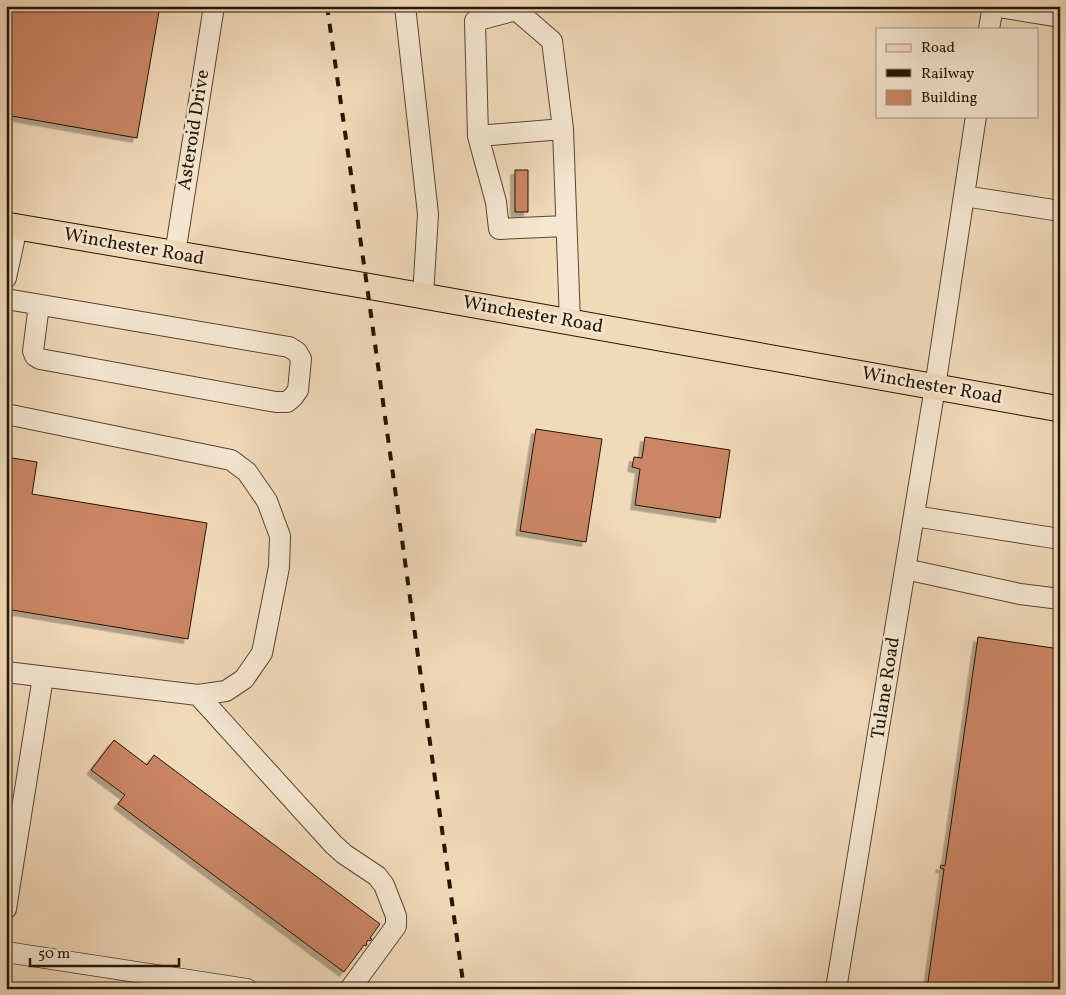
<svg xmlns="http://www.w3.org/2000/svg" width="1066" height="995" font-family="Vollkorn,serif">
<style>
.building{fill:#cb8665;stroke:#241603;filter:url(#shadow)}
.lines{fill:none;stroke-linecap:round;stroke-linejoin:round}
.minor-casing{stroke:#574731;stroke-width:22}
.major-casing{stroke:#241603;stroke-width:27}
.minor{stroke:#f6e7d2;stroke-width:20}
.major{stroke:#f1daba;stroke-width:25}
.rail{stroke:#241603;stroke-width:4;stroke-dasharray:9 9;stroke-linecap:butt}
.labels{text-anchor:middle;dominant-baseline:central;stroke-width:5;stroke-linejoin:round;paint-order:stroke}
.street-label{font-size:19px;fill:#241603;stroke:#f6e7d2}
</style>
<defs>
<filter id="shadow"><feDropShadow dx="-4.5" dy="4.5" stdDeviation="0" flood-color="#0004"/></filter>
</defs>
<rect width="100%" height="100%" fill="#f1daba"/>
<filter id="stains"><feTurbulence type="fractalNoise" baseFrequency=".004" numOctaves="4"/><feColorMatrix values="0 0 0 0 .2 0 0 0 0 .09 0 0 0 0 .02 0 0 0 .5 -.17"/></filter>
<radialGradient id="worn" r=".72"><stop offset=".6" stop-color="#630" stop-opacity="0"/><stop offset="1" stop-color="#630" stop-opacity=".3"/></radialGradient>
<!-- building -->
<path class="building" d="M6,6H160L137,138L6,115Z
M515,170H528V212H515Z
M536,429L602,439L586,542L520,531Z
M645,437L730,450L720,518L635,505L640,469L632,467L634,457L642,458Z
M6,457L37,462L32,494L207,523L188,639L6,609Z
M978,637L1060,649V989H927L944,869L940,868L941,865L945,866Z
M114,740L147,765L154,755L380,924L370,938L372,939L370,941L368,940L366,943L367,944L366,946L364,945L344,972L118,804L125,795L91,770Z"/>
<g class="lines">
<!-- minor casing -->
<g class="minor-casing">
<path id="minor" d="M405,6L428,214L423,296
M515,6L516,10L552,41L563,129L570,322
M516,10L475,21L478,136L496,202L499,229L566,226
M989,29L993,6L1060,17
M478,136L563,129
M964,196L1060,211
M175,254L214,6
M6,278L17,227
M6,299L289,347L297,352L301,359L298,390L293,397L287,402H276L40,359L35,356L33,351L39,305
M6,414L231,460L247,472L267,501L280,536L279,567L262,653L244,679L226,691L198,695L6,672
M914,516L1060,539
M905,569L1020,594L1060,599
M198,695L333,844L344,854L377,876L384,885L396,916V926L350,989
M6,909L43,677
M6,952L247,989
M836,989L935,387L976,116"/>
</g>
<!-- major casing -->
<g class="major-casing">
<path id="major" d="M6,225L367,286L1060,409"/>
</g>
<!-- minor -->
<use href="#minor" class="minor"/>
<!-- major -->
<use href="#major" class="major"/>
<!-- rail -->
<path class="rail" d="M327,6L367,286L464,989"/>
</g>
<g class="labels">
<!-- street labels -->
<g class="street-label">
<text transform="translate(194 130) rotate(-81)">Asteroid Drive</text>
<text transform="translate(134 247) rotate(10)">Winchester Road</text>
<text transform="translate(533 315) rotate(10)">Winchester Road</text>
<text transform="translate(932 386) rotate(10)">Winchester Road</text>
<text transform="translate(886 688) rotate(-81)">Tulane Road</text>
</g>
</g>
<!-- margin -->
<rect width="1066" height="995" fill="none" stroke="#f1daba" stroke-width="25"/>
<rect x="8" y="8" width="1051" height="980" fill="none" stroke="#241603" stroke-width="2.5"/>
<rect x="12" y="12" width="1041" height="970" fill="none" stroke="#241603"/>
<!-- legend -->
<rect x="876" y="28" width="162" height="90" fill="#f6e7d2" stroke="#a2937f"/>
<rect x="886" y="44" width="25" height="8" fill="#f1daba" stroke="#a2937f"/>
<text x="921" y="52" font-size="15" fill="#241603">Road</text>
<rect x="886" y="69" width="25" height="8" fill="#241603" stroke="#a2937f"/>
<text x="921" y="78" font-size="15" fill="#241603">Railway</text>
<rect x="886" y="90" width="25" height="15" fill="#cb8665" stroke="#a2937f"/>
<text x="921" y="102" font-size="15" fill="#241603">Building</text>
<!-- scale -->
<path d="M30 958v8h149v-8" fill="none" stroke="#241603" stroke-width="2.5"/>
<text x="38" y="958" font-size="15" fill="#241603" stroke="#f6e7d2" stroke-width="4" paint-order="stroke">50 m</text>
<rect width="100%" height="100%" filter="url(#stains)"/>
<rect width="100%" height="100%" fill="url(#worn)"/>
</svg>
